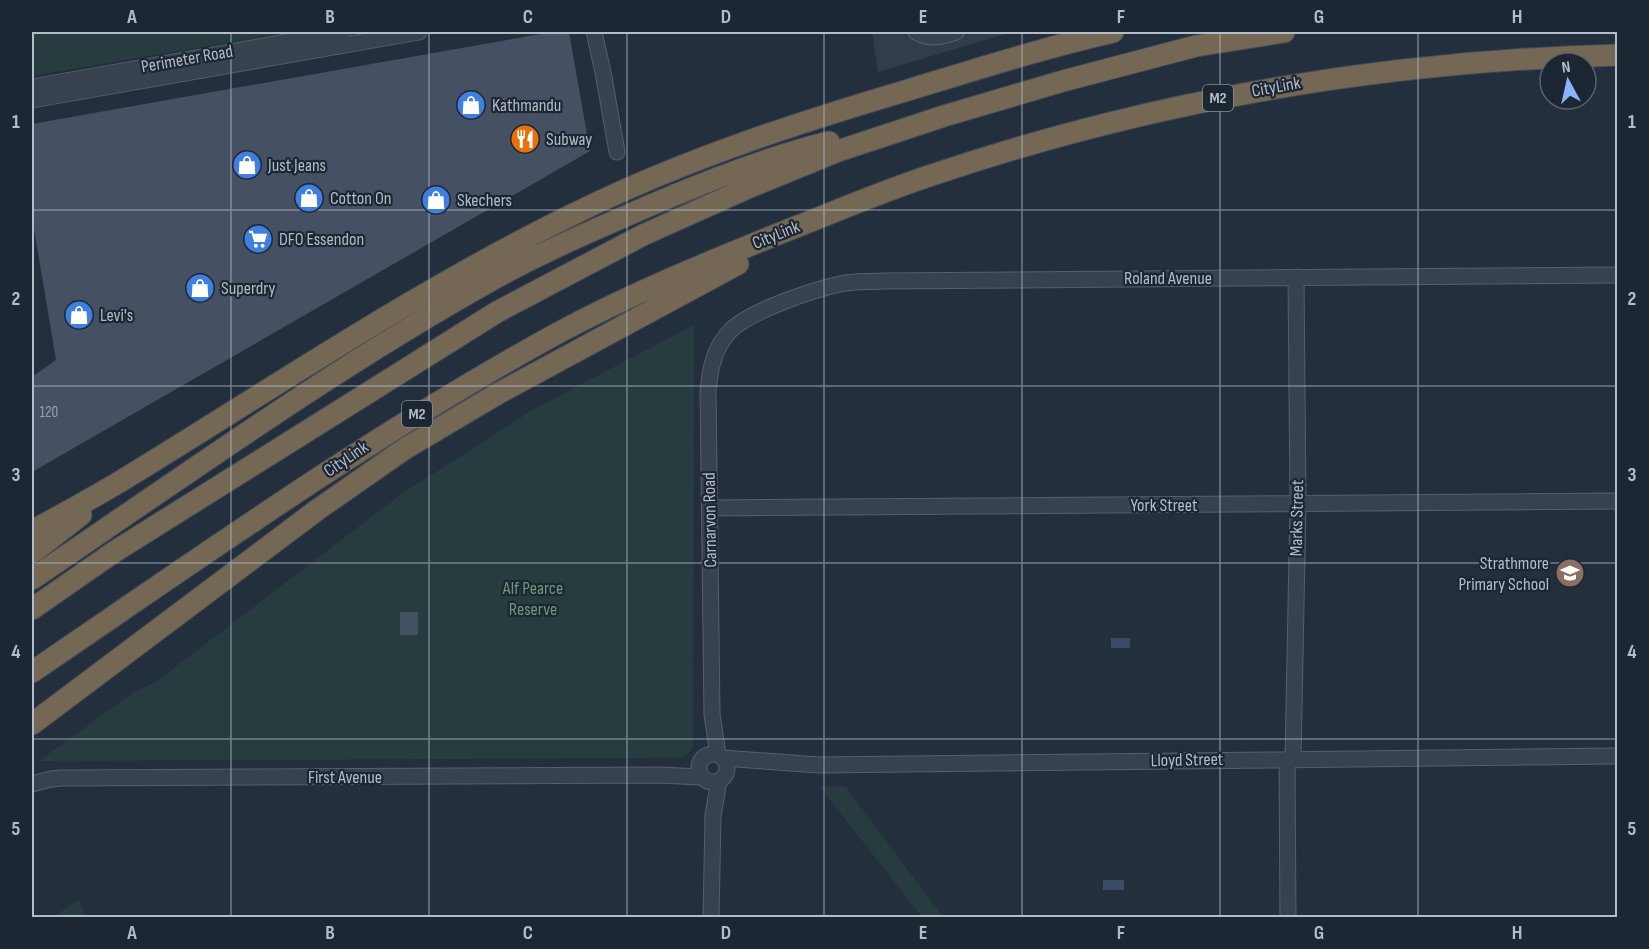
<svg xmlns="http://www.w3.org/2000/svg" width="1649" height="949" font-family="'Sofia Sans Condensed',sans-serif">
<style>
.airport{fill:#323c4b}
.green{fill:#263c3f}
.water{fill:#394c67}
.building{fill:#455162}
.lines{fill:none;stroke-linecap:round;stroke-linejoin:round}
.minor-casing{stroke:#565f6c;stroke-width:17}
.highway-casing{stroke:#434c59;stroke-width:23}
.minor{stroke:#38414e;stroke-width:15}
.highway{stroke:#746855;stroke-width:21}
.grid{fill:none;stroke:#b4bcc9;stroke-width:1.5;stroke-opacity:0.55}
.labels{text-anchor:middle;dominant-baseline:central;stroke-width:4.5;stroke-linejoin:round;paint-order:stroke}
.number-label{font-size:15px;fill:#98a1af}
.shield{fill:#1d2633;stroke:#878f9c;stroke-width:1.5}
.shield-label{font-size:16px;font-weight:bold;fill:#b4bcc9}
.street-label{font-size:18px;fill:#b4bcc9;stroke:#1d2633}
.poi-label{font-size:18px;fill:#b4bcc9;stroke:#1d2633;text-anchor:start}
.park-label{font-size:18px;fill:#6b9a76;stroke:#1d2633}
.neatline{fill:none;stroke:#b4bcc9;stroke-width:2}
.grid-label{font-size:20px;text-anchor:middle;font-weight:bold;fill:#b4bcc9}
</style>
<rect width="100%" height="100%" fill="#242f3e"/>
<!-- airport -->
<path class="airport" d="M872,32H1012L878,72Z"/>
<!-- green -->
<path class="green" d="M32,32H289L32,76Z
M694,325L693,748L682,758L39,761L134,692L157,681L400,495L534,409Z
M819,786L846,787L943,917H922Z
M79,899L85,917H53Z"/>
<!-- water -->
<path class="water" d="M1111,638H1130V648H1111Z
M1103,880H1124V890H1103Z"/>
<!-- building -->
<path class="building" d="M552,32H569L590,151L32,472V377L56,360L32,217V124Z
M400,612H418V635H400Z"/>
<g class="lines">
<!-- minor casing -->
<g class="minor-casing">
<path id="minor" d="M594,32L603,72L617,152
M916,32C930,40 942,37 956,32
M32,87L343,32
M32,100L419,32
M710,508L1618,501
M699 768a14 14 0 1 1 28 0a14 14 0 1 1-28 0Z
M718,755L712,714L708,391C710,369 714,348 730,331C750,311 812,290 840,284C853,281 868,282 882,281L1618,275
M722,758L819,765L1618,756
M1287,759L1288,918
M1293,759L1298,504L1296,277
M32,784L51,779L62,778L659,775L701,777
M711,918L713,816L719,780"/>
</g>
<!-- highway casing -->
<g class="highway-casing">
<path id="highway" d="M32,531C63,514 95,497 126,478C278,385 427,284 588,207C690,158 797,123 905,91C974,70 1043,48 1113,32
M32,553L81,515
M32,579C183,477 331,370 490,281C539,253 592,231 644,208C704,182 765,158 829,142
M32,609L114,552L497,312L643,235L750,187L838,151L944,116L1063,81L1196,46L1284,32
M32,672C204,555 375,433 558,333C632,293 711,261 788,230C837,211 885,190 935,174C1155,100 1385,61 1618,55
M32,724L317,510L406,448L499,393L738,264"/>
</g>
<!-- minor -->
<use href="#minor" class="minor"/>
<!-- highway -->
<use href="#highway" class="highway"/>
</g>
<!-- grid -->
<path class="grid" d="M231,32V918M429,32V918M627,32V918M824,32V918M1022,32V918M1220,32V918M1418,32V918M32,210H1618M32,386H1618M32,563H1618M32,739H1618"/>
<!-- icons -->
<defs>
<g id="shop-disc" transform="scale(1.5)"><circle r="9.5" fill="#3f7fe0" stroke="#1d2633"/><path d="M-5-2.5h2.3a2.7 3.5 0 0 1 5.4 0H5L5.5 6h-11ZM-1.5-2.5h3a1.5 2.3 0 0 0-3 0Z" fill="#fff"/></g>
<g id="restaurant-disc" transform="scale(1.5)"><circle r="9.5" fill="#e8710a" stroke="#1d2633"/><path d="M-5-6h1v4h1v-4h1v4h1v-4h1v5L-1.5 .5V6h-2V.5L-5-1ZM5-6V6H3V1.5H1.5Q1.5-4 5-6Z" fill="#fff"/></g>
<g id="supermarket-disc" transform="scale(1.5)"><circle r="9.5" fill="#3f7fe0" stroke="#1d2633"/><path d="M-6-5.5h2.5l.6 2H6L4.5 2H-2.5L-4.4-4H-6ZM-1.5 3.2a1.3 1.3 0 1 0 .1 0ZM3 3.2a1.3 1.3 0 1 0 .1 0Z" fill="#fff"/></g>
<g id="school-disc" transform="scale(1.5)"><circle r="9.5" fill="#8d6e63" stroke="#1d2633"/><path d="M0-5L7-2L0 1L-7-2ZM-4 1L0 2.5L4 1V4Q0 6-4 4Z" fill="#fff"/></g>
</defs>
<g fill-rule="evenodd">
<use href="#shop-disc" x="471" y="105"/>
<use href="#restaurant-disc" x="525" y="139"/>
<use href="#shop-disc" x="247" y="165"/>
<use href="#shop-disc" x="309" y="198"/>
<use href="#shop-disc" x="436" y="200"/>
<use href="#supermarket-disc" x="258" y="239"/>
<use href="#shop-disc" x="200" y="288"/>
<use href="#shop-disc" x="79" y="315"/>
<use href="#school-disc" x="1570" y="573"/>
</g>
<g class="labels">
<!-- number labels -->
<g class="number-label">
<text x="49" y="412">120</text>
</g>
<!-- shield labels -->
<g class="shield">
<rect x="1203" y="85" width="30" height="26" rx="4.5"/>
<rect x="402" y="401" width="30" height="26" rx="4.5"/>
</g>
<g class="shield-label">
<text x="1218" y="98">M2</text>
<text x="417" y="414">M2</text>
</g>
<!-- street labels -->
<g class="street-label">
<text transform="translate(187 59) rotate(-10)">Perimeter Road</text>
<text transform="translate(1276 87) rotate(-10)">CityLink</text>
<text transform="translate(776 235) rotate(-22)">CityLink</text>
<text x="1168" y="278">Roland Avenue</text>
<text transform="translate(346 459) rotate(-34)">CityLink</text>
<text x="1164" y="505">York Street</text>
<text transform="translate(1297 518) rotate(-89)">Marks Street</text>
<text transform="translate(710 520) rotate(-91)">Carnarvon Road</text>
<text transform="translate(1187 760) rotate(-1)">Lloyd Street</text>
<text x="345" y="777">First Avenue</text>
</g>
<!-- poi labels -->
<g class="poi-label">
<text x="492" y="105">Kathmandu</text>
<text x="546" y="139">Subway</text>
<text x="268" y="165">Just Jeans</text>
<text x="330" y="198">Cotton On</text>
<text x="457" y="200">Skechers</text>
<text x="279" y="239">DFO Essendon</text>
<text x="221" y="288">Superdry</text>
<text x="100" y="315">Levi's</text>
<text x="1549" y="563" text-anchor="end">Strathmore<tspan x="1549" dy="21">Primary School</tspan></text>
</g>
<!-- park labels -->
<g class="park-label">
<text x="533" y="588">Alf Pearce<tspan x="533" dy="21">Reserve</tspan></text>
</g>
</g>
<!-- border -->
<rect width="1649" height="949" fill="none" stroke="#1d2633" stroke-width="66"/>
<!-- north arrow -->
<g transform="translate(1568 81) rotate(352)"><circle r="28" fill="#1d2633" stroke="#59626f" stroke-width="1.5"/>
<path d="M0-4.5L10 22L0 15L-10 22Z" fill="#8ab4f8"/>
<text y="-9" font-size="16" font-weight="bold" text-anchor="middle" fill="#b4bcc9">N</text>
</g>
<rect x="33" y="33" width="1583" height="883" class="neatline"/>
<g class="grid-label">
<text x="132" y="23">A</text>
<text x="330" y="23">B</text>
<text x="528" y="23">C</text>
<text x="726" y="23">D</text>
<text x="923" y="23">E</text>
<text x="1121" y="23">F</text>
<text x="1319" y="23">G</text>
<text x="1517" y="23">H</text>
<text x="16" y="128">1</text>
<text x="1632" y="128">1</text>
<text x="16" y="305">2</text>
<text x="1632" y="305">2</text>
<text x="16" y="481">3</text>
<text x="1632" y="481">3</text>
<text x="16" y="658">4</text>
<text x="1632" y="658">4</text>
<text x="16" y="835">5</text>
<text x="1632" y="835">5</text>
<text x="132" y="939">A</text>
<text x="330" y="939">B</text>
<text x="528" y="939">C</text>
<text x="726" y="939">D</text>
<text x="923" y="939">E</text>
<text x="1121" y="939">F</text>
<text x="1319" y="939">G</text>
<text x="1517" y="939">H</text>
</g>
</svg>
